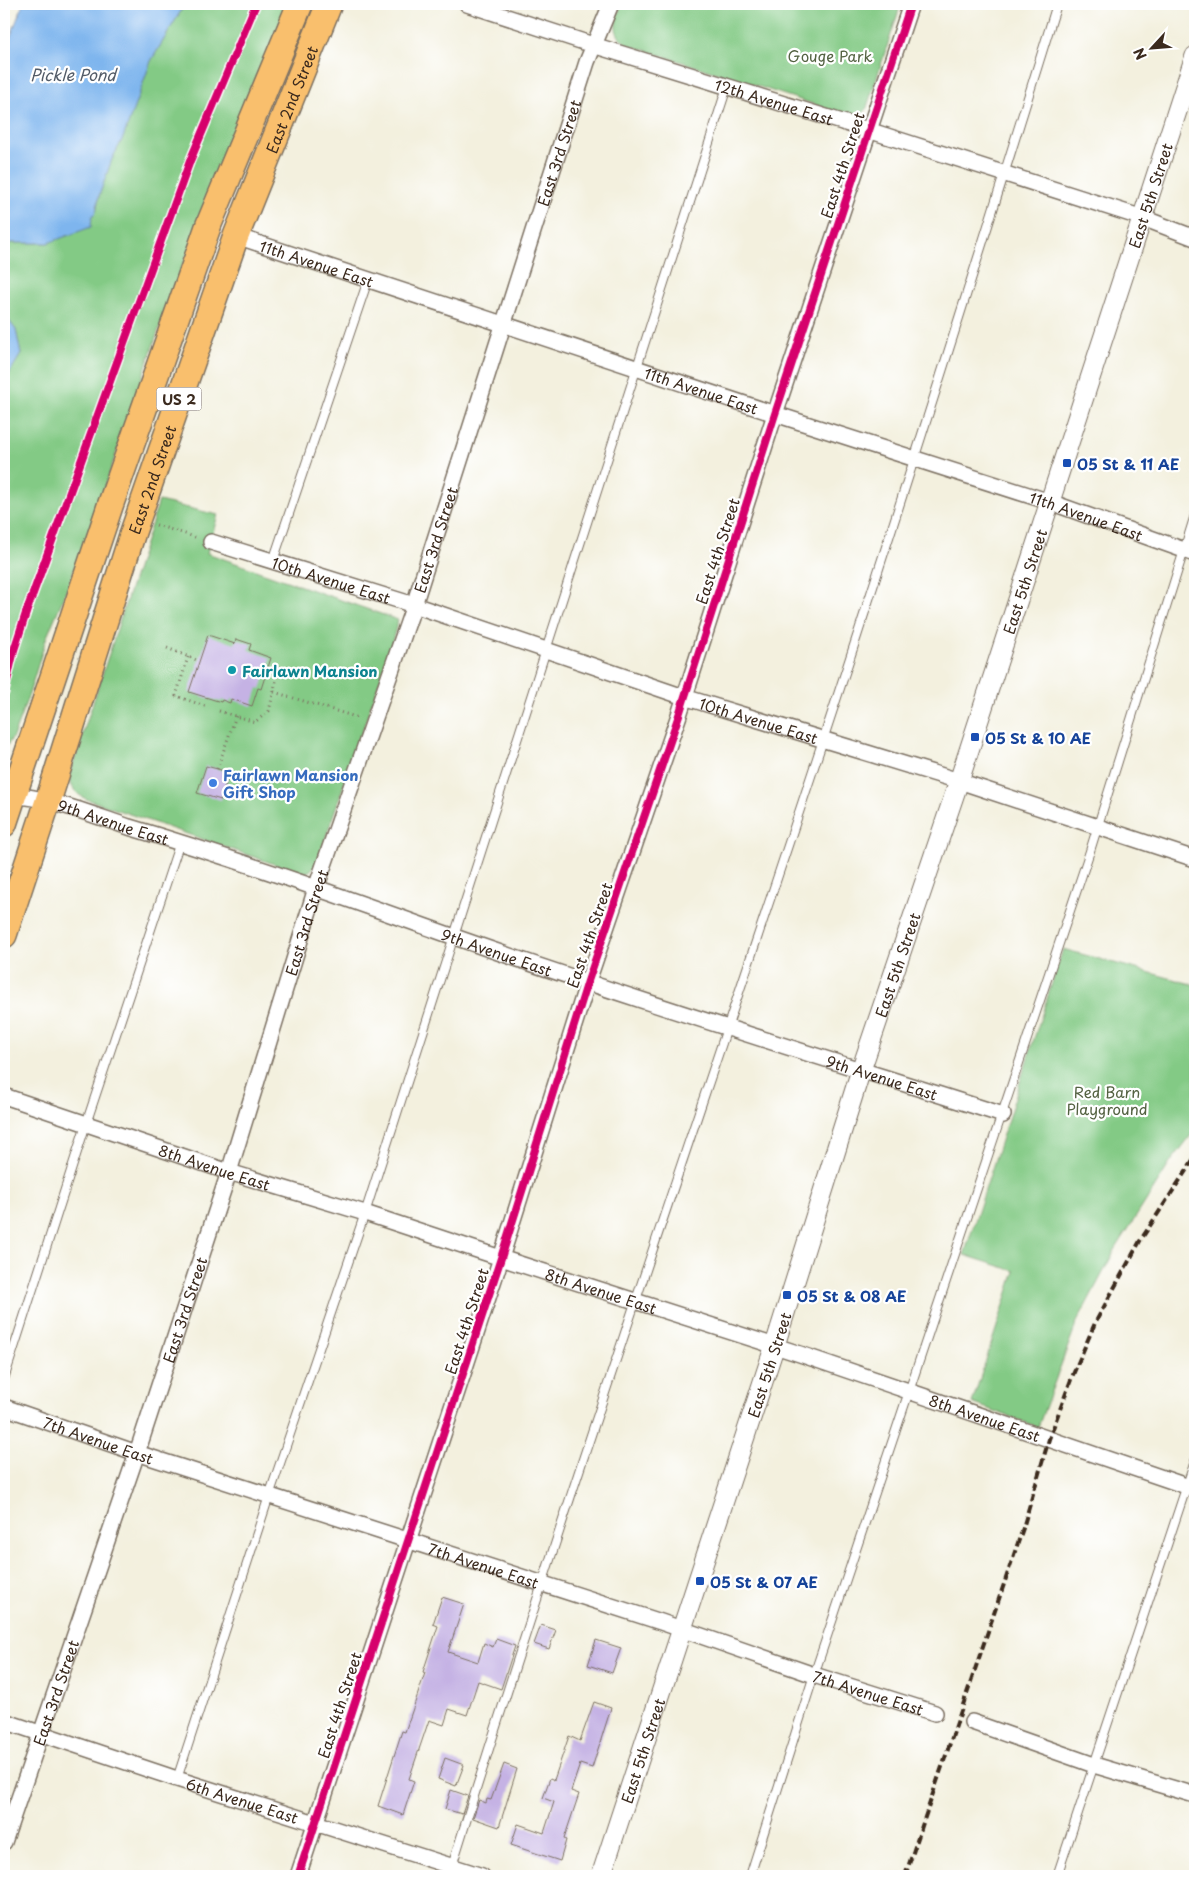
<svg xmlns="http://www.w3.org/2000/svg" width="1199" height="1880" font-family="'Playpen Sans',sans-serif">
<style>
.green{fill:#83ca85;stroke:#5f7a52}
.water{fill:#7eb5ee;stroke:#5c7086}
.building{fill:#c5b2e4}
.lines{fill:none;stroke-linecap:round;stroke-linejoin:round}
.service-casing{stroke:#7b6f61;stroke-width:10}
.minor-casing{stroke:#7b6f61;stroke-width:18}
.tertiary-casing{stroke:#7b6f61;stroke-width:21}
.trunk-casing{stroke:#7b6f61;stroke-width:28}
.path{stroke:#7b6f61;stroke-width:3;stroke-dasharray:1 4;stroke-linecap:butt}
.service{stroke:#fff;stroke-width:8}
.minor{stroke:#fff;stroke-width:15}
.tertiary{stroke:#fff;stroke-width:19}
.trunk{stroke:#f9bf6d;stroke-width:25}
.rail{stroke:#3b2a1e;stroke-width:4;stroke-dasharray:8 4;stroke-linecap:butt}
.cycleway-casing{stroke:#fff;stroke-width:11}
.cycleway{stroke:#d6006c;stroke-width:8}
.transit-dot{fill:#1a4fb4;stroke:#fff;stroke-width:2}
.culture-dot{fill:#0f9aa8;stroke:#fff;stroke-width:2}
.shop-dot{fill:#3f7fe0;stroke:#fff;stroke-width:2}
.labels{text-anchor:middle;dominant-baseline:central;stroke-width:4.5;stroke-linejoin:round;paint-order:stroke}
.shield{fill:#fff;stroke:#766a62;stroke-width:1}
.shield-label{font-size:14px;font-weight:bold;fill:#3b2a1e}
.park-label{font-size:15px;fill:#546242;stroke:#fff}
.street-label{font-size:15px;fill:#3b2a1e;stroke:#fff}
.transit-label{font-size:15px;font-weight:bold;fill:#164399;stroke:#fff;text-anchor:start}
.culture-label{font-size:15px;font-weight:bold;fill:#0d838f;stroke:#fff;text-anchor:start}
.shop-label{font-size:15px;font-weight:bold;fill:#366cbe;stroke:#fff;text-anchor:start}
.water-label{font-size:16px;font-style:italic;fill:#525b67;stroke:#fff}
</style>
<rect width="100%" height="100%" fill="#fff"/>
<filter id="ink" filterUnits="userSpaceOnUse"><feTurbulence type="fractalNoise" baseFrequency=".02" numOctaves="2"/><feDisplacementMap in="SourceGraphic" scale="10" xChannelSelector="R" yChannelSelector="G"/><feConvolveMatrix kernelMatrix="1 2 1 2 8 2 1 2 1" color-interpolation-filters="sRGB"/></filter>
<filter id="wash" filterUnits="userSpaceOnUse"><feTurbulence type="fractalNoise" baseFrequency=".0096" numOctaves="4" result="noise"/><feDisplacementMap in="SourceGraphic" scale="20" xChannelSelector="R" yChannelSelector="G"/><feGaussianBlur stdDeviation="1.12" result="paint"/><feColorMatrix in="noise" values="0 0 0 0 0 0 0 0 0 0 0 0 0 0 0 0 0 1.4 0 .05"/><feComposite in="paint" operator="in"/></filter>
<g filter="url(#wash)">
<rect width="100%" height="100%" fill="#f3f0de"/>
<!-- green -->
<path class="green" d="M185,4H288L170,297L106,483L67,589L46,639L29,694L13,737L4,750V382L21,354L16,330L4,314V243H48L96,212L99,196L112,159L123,138L151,61Z
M622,4H901L866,110C860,118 853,116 844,114L626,44C611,32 615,19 622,4Z
M159,501L218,515L207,553L398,620L389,653L317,863C312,870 309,873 300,873L86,799C74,793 69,785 70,773Z
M1063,949L1195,985V1130L1170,1163L1115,1250L1077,1322L1038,1427L972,1403L1015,1271L964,1255Z"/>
<!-- water -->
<path class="water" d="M23,4H185L151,61L123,138L112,159L99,196L96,212L92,216L91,227L48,243H4V53Z
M4,314L16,330L21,354L4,382Z"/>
<g id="blocks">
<!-- building -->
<path class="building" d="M208,635L235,644L236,639L251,644L249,650L271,658L261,689L258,688L252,706L231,699L230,703L222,700L221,702L189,692Z
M206,766L229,772L221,800L197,793Z
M442,1597L464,1604L448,1652L478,1662L484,1643L493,1647L496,1639L515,1646L501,1689L478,1681L467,1715L449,1709L444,1725L429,1720L409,1779L414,1781L403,1815L378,1806L402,1731L405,1732L425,1673L423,1672L438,1626L433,1624Z
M541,1625L556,1630L549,1649L534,1644Z
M596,1640L621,1648L612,1673L588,1665Z
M594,1702L611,1708L592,1768L580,1764L571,1791L579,1794L564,1839L566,1840L560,1861L511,1845L518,1824L544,1833L554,1802L543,1798L550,1778L554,1780L569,1736L580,1741Z
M445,1758L464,1765L456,1786L438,1779Z
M504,1764L517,1769L499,1827L473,1818L479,1800L486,1803L487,1799L491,1800Z
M451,1790L468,1796L462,1814L445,1809Z"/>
</g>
</g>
<g filter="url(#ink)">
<use href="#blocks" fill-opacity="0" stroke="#7b6f61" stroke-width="1"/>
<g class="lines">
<!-- service casing -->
<g class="service-casing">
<path id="service" d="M273,561L368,280
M4,1379L86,1124L180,842
M177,1779L269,1496L365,1213L727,87
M449,1876C565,1502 694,1131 817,758C900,508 979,256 1057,4
M750,1876L814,1675L1090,851L1195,515
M1057,1876L1195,1461"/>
</g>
<!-- minor casing -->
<g class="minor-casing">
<g id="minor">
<path id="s1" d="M467,4L593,45L868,130L1143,218L1195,238"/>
<path id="s2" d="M236,236L775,414L1050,502L1195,554"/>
<path id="s3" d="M211,542L414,605L684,697L959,781L1195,859"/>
<path id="s4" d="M8,795C49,797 90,814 129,827C227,856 323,890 418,924C611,993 808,1053 1003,1115"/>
<path id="s5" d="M4,1096L229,1172L365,1213L501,1258L800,1354L1195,1489"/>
<path id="s6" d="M4,1407L137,1453L661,1622L814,1675L935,1713"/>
<path id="s7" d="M4,1721L177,1779L482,1876"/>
<path d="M972,1722L1094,1765L1195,1795"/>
<path id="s8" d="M4,1842L137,1453L229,1172L316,888L414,605L587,62L611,4"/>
<path d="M298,1876L501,1258L588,981L679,715L775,414L911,4"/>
</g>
</g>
<!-- tertiary casing -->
<g class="tertiary-casing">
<g id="tertiary">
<path id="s9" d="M601,1876L775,1345L861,1070L959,781L1195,56"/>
</g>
</g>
<!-- trunk casing -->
<g class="trunk-casing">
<g id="trunk">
<path d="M4,824L110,506L209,224L300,4"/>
<path id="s10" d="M4,935L48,801L133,532L236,236L329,4"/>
</g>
</g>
<!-- path -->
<path class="path" d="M156,525L198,538
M167,648L199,661
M188,657L176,696L208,707
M274,692L359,718
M219,711L255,722L269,711L277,677
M217,769L236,716"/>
<!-- service -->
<use href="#service" class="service"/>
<!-- minor -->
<use href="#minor" class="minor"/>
<!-- tertiary -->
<use href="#tertiary" class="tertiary"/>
<!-- trunk -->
<use href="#trunk" class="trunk"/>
<!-- rail -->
<path class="rail" d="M905,1876L1023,1528L1049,1439L1072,1377L1095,1323L1140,1241L1195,1157"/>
<!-- cycleway casing -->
<g class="cycleway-casing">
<path id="cycleway" d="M4,693L14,650L27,610L190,161L256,4
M298,1876L501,1258L588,981L679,715L775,414L911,4"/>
</g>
<!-- cycleway -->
<use href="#cycleway" class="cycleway"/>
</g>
</g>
<!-- markers -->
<g class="transit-dot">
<rect x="1062" y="458" width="10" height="10" rx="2.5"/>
<rect x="970" y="732" width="10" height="10" rx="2.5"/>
<rect x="782" y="1290" width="10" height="10" rx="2.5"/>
<rect x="695" y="1576" width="10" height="10" rx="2.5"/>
</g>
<circle class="culture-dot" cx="232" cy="670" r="5"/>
<circle class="shop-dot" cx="213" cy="783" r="5"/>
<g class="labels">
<!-- shield labels -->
<rect class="shield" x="156.5" y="387.5" width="45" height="23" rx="4"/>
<g class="shield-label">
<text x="179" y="399">US 2</text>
</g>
<!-- park labels -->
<g class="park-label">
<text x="830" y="55">Gouge Park</text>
<text x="1107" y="1091">Red Barn<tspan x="1107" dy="17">Playground</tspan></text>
</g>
<!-- street labels -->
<g class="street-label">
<text stroke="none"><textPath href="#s10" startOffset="884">East 2nd Street</textPath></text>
<text stroke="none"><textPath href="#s1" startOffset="322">12th Avenue East</textPath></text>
<text stroke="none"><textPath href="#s8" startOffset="1778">East 3rd Street</textPath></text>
<text transform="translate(842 165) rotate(-72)">East 4th Street</text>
<text stroke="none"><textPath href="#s9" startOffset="1768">East 5th Street</textPath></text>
<text stroke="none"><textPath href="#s2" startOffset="85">11th Avenue East</textPath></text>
<text stroke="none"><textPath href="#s2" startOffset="490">11th Avenue East</textPath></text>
<text stroke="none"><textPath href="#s10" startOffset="479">East 2nd Street</textPath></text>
<text stroke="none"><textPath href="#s2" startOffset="895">11th Avenue East</textPath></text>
<text stroke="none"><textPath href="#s8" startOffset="1372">East 3rd Street</textPath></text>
<text transform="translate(717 551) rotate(-72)">East 4th Street</text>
<text stroke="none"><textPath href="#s3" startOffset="126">10th Avenue East</textPath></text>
<text stroke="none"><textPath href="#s9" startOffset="1362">East 5th Street</textPath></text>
<text stroke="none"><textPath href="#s3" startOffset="576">10th Avenue East</textPath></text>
<text stroke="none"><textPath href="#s4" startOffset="109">9th Avenue East</textPath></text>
<text stroke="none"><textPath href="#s8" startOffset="968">East 3rd Street</textPath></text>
<text transform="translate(589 935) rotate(-71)">East 4th Street</text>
<text stroke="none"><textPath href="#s4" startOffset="514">9th Avenue East</textPath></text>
<text stroke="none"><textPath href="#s9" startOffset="958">East 5th Street</textPath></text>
<text stroke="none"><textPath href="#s4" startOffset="919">9th Avenue East</textPath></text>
<text stroke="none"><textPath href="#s5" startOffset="222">8th Avenue East</textPath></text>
<text stroke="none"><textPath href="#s5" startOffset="628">8th Avenue East</textPath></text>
<text stroke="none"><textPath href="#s8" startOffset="562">East 3rd Street</textPath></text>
<text transform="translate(466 1321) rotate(-72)">East 4th Street</text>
<text stroke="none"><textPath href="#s9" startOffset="538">East 5th Street</textPath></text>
<text stroke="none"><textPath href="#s5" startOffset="1032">8th Avenue East</textPath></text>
<text stroke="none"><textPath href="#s6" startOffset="100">7th Avenue East</textPath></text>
<text stroke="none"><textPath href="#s6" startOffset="505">7th Avenue East</textPath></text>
<text stroke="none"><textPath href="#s6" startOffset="910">7th Avenue East</textPath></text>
<text stroke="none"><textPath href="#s8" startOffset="158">East 3rd Street</textPath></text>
<text transform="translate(339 1705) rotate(-72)">East 4th Street</text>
<text stroke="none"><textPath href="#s9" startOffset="132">East 5th Street</textPath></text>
<text stroke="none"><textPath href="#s7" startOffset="251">6th Avenue East</textPath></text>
</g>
<!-- transit labels -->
<g class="transit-label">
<text x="1077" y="463">05 St &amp; 11 AE</text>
<text x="985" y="737">05 St &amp; 10 AE</text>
<text x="797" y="1295">05 St &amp; 08 AE</text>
<text x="710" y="1581">05 St &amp; 07 AE</text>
</g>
<!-- culture labels -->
<g class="culture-label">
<text x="242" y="670">Fairlawn Mansion</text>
</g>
<!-- shop labels -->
<g class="shop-label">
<text x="223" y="774">Fairlawn Mansion<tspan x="223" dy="17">Gift Shop</tspan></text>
</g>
<!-- water labels -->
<g class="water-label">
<text x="73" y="74">Pickle Pond</text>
</g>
</g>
<!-- margin -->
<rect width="1199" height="1880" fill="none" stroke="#fff" stroke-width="20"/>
<!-- north arrow -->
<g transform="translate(1152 48) rotate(244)" stroke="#ffffff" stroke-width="4" paint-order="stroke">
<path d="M0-4L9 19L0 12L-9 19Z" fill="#3b2a1e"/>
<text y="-8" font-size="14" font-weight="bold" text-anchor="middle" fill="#3b2a1e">N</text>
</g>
</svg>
